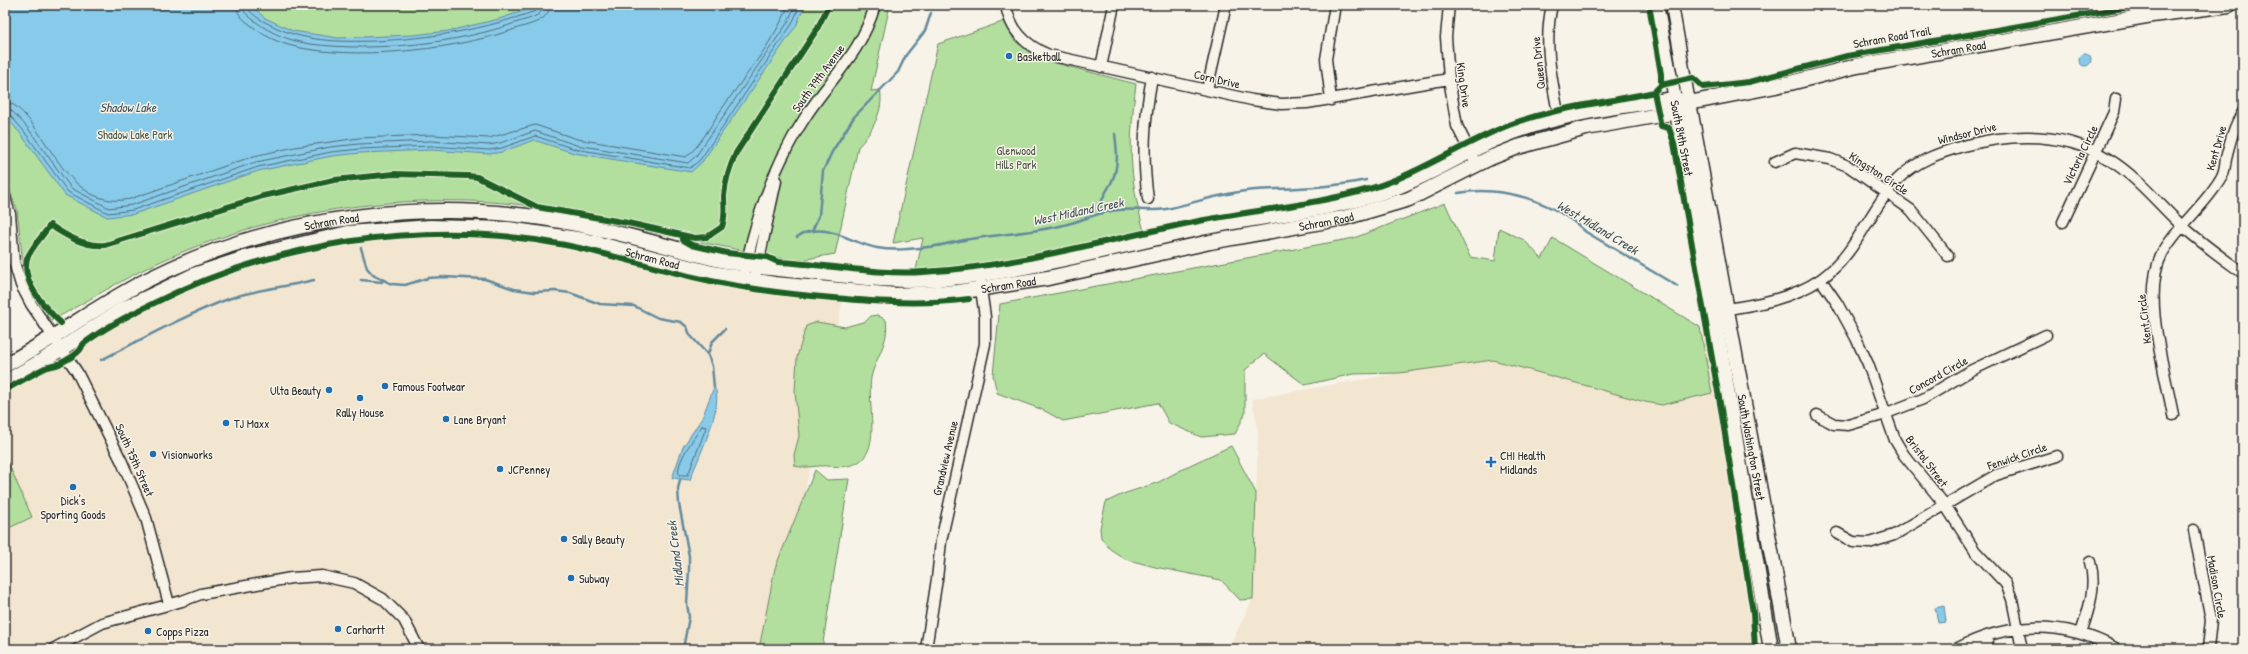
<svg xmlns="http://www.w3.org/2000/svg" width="2248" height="654" font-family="'Patrick Hand',sans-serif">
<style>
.built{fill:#f3e6d1}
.green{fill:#b2df9e;stroke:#6e8564}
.water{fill:#88cae9;stroke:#638a9d}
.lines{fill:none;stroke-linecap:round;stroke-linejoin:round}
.shore{stroke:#506b77;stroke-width:1}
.stream{stroke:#638a9d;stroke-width:2.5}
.minor-casing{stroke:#2b2b2b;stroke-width:13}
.tertiary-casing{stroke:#2b2b2b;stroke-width:15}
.secondary-casing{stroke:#2b2b2b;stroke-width:17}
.minor{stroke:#f7f3e8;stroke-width:10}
.tertiary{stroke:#f7f3e8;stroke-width:12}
.secondary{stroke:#f7f3e8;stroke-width:14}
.cycleway-casing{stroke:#f7f3e8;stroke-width:8}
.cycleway{stroke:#1b5e20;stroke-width:6}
.poi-dot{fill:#1f6fb2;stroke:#f7f3e8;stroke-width:1.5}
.labels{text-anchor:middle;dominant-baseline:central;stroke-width:3;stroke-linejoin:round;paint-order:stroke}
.street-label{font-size:12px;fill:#2b2b2b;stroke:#f7f3e8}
.poi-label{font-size:12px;fill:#2b2b2b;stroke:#f7f3e8;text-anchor:start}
.park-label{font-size:12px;fill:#4d5848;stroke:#f7f3e8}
.water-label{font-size:13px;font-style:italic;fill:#42535a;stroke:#f7f3e8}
</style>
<rect width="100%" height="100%" fill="#f7f3e8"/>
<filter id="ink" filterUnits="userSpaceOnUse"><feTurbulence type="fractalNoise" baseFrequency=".025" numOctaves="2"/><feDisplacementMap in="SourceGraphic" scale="8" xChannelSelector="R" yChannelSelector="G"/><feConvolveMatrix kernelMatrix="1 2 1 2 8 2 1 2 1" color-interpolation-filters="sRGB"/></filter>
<g filter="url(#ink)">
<!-- built -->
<path class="built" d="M470,235L563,245L742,288L843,299L782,610L788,649H5V390L47,367L122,319L154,303L185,288L250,264L311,249L356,241L413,236Z
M1675,324L1678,336L1705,332L1754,649H1228L1253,599L1258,431L1252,399Z"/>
<!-- green -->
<path class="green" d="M5,5H890L871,91L880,90C885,109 871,134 858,147L835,254L795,261L590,220L528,210L524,205C399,191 269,211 155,264C119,281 86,302 51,321L31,290L24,273L17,209L5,179Z
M1005,21L1014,40L1036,58L1136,84C1129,142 1128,173 1144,231C1069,247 993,266 916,270L923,238L893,243L938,44Z
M1445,203L1470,257L1495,261L1499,228L1524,240L1542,259L1553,238L1700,327L1712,393L1662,405L1645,402L1493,360L1399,373L1353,374L1305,385L1264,354L1245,370V414L1235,434L1201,437L1169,423L1158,403L1063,421L1043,410L997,393L993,375L1000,304L1354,238Z
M877,315L886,320C890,342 875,358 871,378C866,413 891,474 828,466C817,465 806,469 795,466L794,455L799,436L795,391L797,357L806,326L817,322L845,327L866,321L871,316Z
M1231,446L1256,493L1253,599L1240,600L1221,580L1155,567L1125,559L1110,549L1101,538L1100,528L1106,502L1123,494L1159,482L1190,465Z
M5,456L32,517L5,530Z
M815,470L827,480L849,479L822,649H759L775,568Z"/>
<!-- water -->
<path class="water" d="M5,5H250L265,18L293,31L338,38L413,35L448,31L499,19L541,5H805L796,26L702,162L691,172L574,153L534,140L502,152L489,154L431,150L360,153L332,156L258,171L134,214L107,217L65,195L20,133L5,116Z
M2079 60a6 6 0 1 1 12 0a6 6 0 1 1-12 0Z
M714,387C726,403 696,462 690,480L672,478L683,447L702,418Z
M1944,606L1946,622L1938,623L1935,608Z"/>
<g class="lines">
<!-- shore -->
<path class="shore" d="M236,5C237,15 244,20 252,26C267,39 287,46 307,49C369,59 459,49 518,28C531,24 549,21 550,5
M242,5C243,13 249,16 255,21C271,34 291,41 310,44C375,52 457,44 518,22C527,19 543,17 544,5
M247,5C248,13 262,21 269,24C302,42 339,42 375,41C434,38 481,30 536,11L539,5
M5,102C14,103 19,109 25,115C55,149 74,210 130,199L254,156L295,147L359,138L431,135L489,138L535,125L577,139L686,157C700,146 711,125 721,110C744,77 773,43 789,5
M5,108L12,111L27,127L71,188L109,208L132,205L256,162L330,147L359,144L431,141L489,145L500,143L535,131L576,145L688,163L696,156L788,22L795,5
M5,113L9,114L23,130L68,192L108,213L133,210L258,167L331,152L360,149L431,146L489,150L502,148L535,136L575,149L690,168L700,160L792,24L800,5
M702,426L706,427L704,433L688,475H679C675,463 695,437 702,426Z"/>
<!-- stream -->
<path class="stream" d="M1458,193C1502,185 1553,201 1586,232L1677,286
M1100,213C1100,199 1106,193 1112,181C1119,166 1117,150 1115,134
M813,229L819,215L823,171L832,152L854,117L898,72L906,55L925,31L931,13
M797,237C823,219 850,243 877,248C894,251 911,249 928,247C943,246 955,241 970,239C1003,233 1038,233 1071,223C1087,219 1101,211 1118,210C1134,208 1149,212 1166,209C1195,203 1224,192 1255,190C1292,188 1328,188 1366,180
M361,248L367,268L373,275L392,284L405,285L428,278L444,277L485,279L514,289L534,292L555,291L570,293L600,304L634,306L658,318L681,322L687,327L690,335L708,355L712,366L714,387
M361,280L382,282
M708,354L712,342L725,329
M101,360C144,338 185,315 231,298C258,289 287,287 314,280
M680,480L678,489L679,504L689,556V570L687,603L689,617L683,649"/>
<!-- minor casing -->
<g class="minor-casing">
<path id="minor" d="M1006,5C1010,30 1026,46 1049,55L1252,100L1281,104L1307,103L1449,79
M1449,5L1446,37L1449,79L1457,126L1473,158
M1552,5C1543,44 1552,80 1559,118
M1101,67L1114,5
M1207,90L1226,5
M1331,100L1326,59L1335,5
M1775,162L1795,153L1830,159L1848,166L1911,210L1948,256
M5,198L10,214L14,262L21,285L31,304L77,372L122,462L146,518L169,604
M1148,199C1142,156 1144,121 1152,77
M2063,222L2114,112L2116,99
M745,271C756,216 775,163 806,116C832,76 861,54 875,5
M756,273L776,181
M1821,280L1837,303L1856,338L1868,364L1895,440L1904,455L1945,505L1975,551L2006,584L2012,599L2022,649
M1721,310C1755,305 1792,299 1821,279C1857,254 1869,210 1898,179C1916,161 1939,153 1963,146C2012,133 2065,131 2110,160C2137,177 2156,201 2178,222C2198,241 2221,257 2243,273
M1817,415L1834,424L1848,425L1879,416L1923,399L1970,371L2046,335
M2173,415C2165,371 2141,294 2162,254C2177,226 2205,206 2221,178C2225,172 2225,164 2226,158C2230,142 2234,126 2243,112
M2194,530L2211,620L2208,649
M1837,533L1853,542L1869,543L1894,535L1996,475L2057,456
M2081,633C2089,609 2097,586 2090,562
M53,649L102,623L182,601L201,594L291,578L322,576L354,583L383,599L404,620L419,649
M926,649L937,579L941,541L985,344V317L980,282
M1956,649C2009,621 2064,620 2117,649
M1974,649L1988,641"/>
</g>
<!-- tertiary casing -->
<g class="tertiary-casing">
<path id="tertiary" d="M1657,5L1675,99
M1672,5L1689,103"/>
</g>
<!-- secondary casing -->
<g class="secondary-casing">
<g id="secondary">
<path d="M1675,103L1703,248L1771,649"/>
<path id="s1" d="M1689,103L1789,649"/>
<path id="s2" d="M5,365C54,339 98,305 147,280C278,214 438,195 581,225C627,234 671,248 716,259C751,267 785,270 820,273C864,278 906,283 950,278C1037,269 1122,245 1207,227C1267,215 1329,211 1386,191C1425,178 1459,155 1496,139C1552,115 1615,106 1675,99L1689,103L1790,83L1857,66L2152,15L2229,5"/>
<path id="s3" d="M5,382L45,359L123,309L194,275L251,256L348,233L430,227L508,229L584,240L712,273L774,284L895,295L958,292L1048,278L1210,242L1344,218L1409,199L1490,158L1518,147L1586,128L1677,112L1689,103"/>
</g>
</g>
<!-- minor -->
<use href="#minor" class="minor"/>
<!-- tertiary -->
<use href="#tertiary" class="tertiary"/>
<!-- secondary -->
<use href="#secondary" class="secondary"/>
<!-- cycleway casing -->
<g class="cycleway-casing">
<path id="cycleway" d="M1649,5L1661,74V85
M1654,92L1661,126L1669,128L1674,143L1721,409L1753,613L1755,649
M1654,92L1661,85L1693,78L1703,87L1749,82L1847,56L2140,5
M683,236V240L692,245L727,253L767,257L778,262C826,264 874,275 923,272C1016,267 1108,239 1199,221C1255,210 1314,205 1369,189C1419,174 1461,144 1509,125C1556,107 1605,103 1654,92
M61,323C46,309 21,283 27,259C31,247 43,236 50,225C66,236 85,247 105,245L263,196L334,180L394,174L468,176L477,177L537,207L628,223L695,238L707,237L722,227C726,216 724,207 724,196C725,181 730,166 736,153L817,29L829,5
M5,390C18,383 31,375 45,368C50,366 55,366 59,364C65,361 76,355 80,350C85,343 79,347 86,342C106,327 129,315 152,304C276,241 428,218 565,245C609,254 650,267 693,277C739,288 786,294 833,298C879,302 923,305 969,299"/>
</g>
<!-- cycleway -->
<use href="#cycleway" class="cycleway"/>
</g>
</g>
<!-- markers -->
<g class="poi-dot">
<circle cx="1009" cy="56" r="4"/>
<circle cx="385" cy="386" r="4"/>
<circle cx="329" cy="390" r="4"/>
<circle cx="360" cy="398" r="4"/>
<circle cx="446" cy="419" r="4"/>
<circle cx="226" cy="423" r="4"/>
<circle cx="153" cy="454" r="4"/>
<path d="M1489 456h4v4h4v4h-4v4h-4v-4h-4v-4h4z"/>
<circle cx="500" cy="469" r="4"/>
<circle cx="73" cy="487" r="4"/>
<circle cx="564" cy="539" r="4"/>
<circle cx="571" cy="578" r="4"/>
<circle cx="338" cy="629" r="4"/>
<circle cx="148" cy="631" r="4"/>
</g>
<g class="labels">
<!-- street labels -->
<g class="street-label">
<text transform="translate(1892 37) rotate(-10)">Schram Road Trail</text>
<text stroke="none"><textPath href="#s2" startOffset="2026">Schram Road</textPath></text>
<text transform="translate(1538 63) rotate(-96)">Queen Drive</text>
<text transform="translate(818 78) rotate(-54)">South 79th Avenue</text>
<text transform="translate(1217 79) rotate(13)">Corn Drive</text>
<text transform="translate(1464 85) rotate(82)">King Drive</text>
<text transform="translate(1967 133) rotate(-14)">Windsor Drive</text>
<text transform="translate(1682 138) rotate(79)">South 84th Street</text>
<text transform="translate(2216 148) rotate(-74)">Kent Drive</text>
<text transform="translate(2080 155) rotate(-64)">Victoria Circle</text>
<text transform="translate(1879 173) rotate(33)">Kingston Circle</text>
<text stroke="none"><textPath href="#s3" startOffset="1369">Schram Road</textPath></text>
<text stroke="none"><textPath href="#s2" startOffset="360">Schram Road</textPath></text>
<text stroke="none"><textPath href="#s3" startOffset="685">Schram Road</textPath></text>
<text stroke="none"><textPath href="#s3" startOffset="1045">Schram Road</textPath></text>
<text transform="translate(2144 319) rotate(-97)">Kent Circle</text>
<text transform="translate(1938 375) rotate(-29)">Concord Circle</text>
<text stroke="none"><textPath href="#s1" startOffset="350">South Washington Street</textPath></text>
<text transform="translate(2017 456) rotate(-19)">Fenwick Circle</text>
<text transform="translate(945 458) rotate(-77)">Grandview Avenue</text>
<text transform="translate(135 460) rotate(66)">South 75th Street</text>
<text transform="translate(1927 461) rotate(53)">Bristol Street</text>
<text transform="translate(2217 587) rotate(80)">Madison Circle</text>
</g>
<!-- poi labels -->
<g class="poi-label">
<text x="1017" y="56">Basketball</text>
<text x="393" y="386">Famous Footwear</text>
<text x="321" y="390" text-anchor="end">Ulta Beauty</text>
<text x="360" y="412" text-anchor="middle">Rally House</text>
<text x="454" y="419">Lane Bryant</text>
<text x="234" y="423">TJ Maxx</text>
<text x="161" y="454">Visionworks</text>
<text x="1500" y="455">CHI Health<tspan x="1500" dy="14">Midlands</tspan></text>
<text x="508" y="469">JCPenney</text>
<text x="73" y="500" text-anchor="middle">Dick's<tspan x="73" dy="14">Sporting Goods</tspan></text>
<text x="572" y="539">Sally Beauty</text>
<text x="579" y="578">Subway</text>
<text x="346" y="629">Carhartt</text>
<text x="156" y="631">Copps Pizza</text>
</g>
<!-- park labels -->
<g class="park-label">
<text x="135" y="134">Shadow Lake Park</text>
<text x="1016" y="150">Glenwood<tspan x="1016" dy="14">Hills Park</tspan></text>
</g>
<!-- water labels -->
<g class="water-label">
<text x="128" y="107">Shadow Lake</text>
<text transform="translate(1078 211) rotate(-12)">West Midland Creek</text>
<text transform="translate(1598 227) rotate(31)">West Midland Creek</text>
<text transform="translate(675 554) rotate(-97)">Midland Creek</text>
</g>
</g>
<!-- margin -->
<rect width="2248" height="654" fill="none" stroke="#f7f3e8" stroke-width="20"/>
<rect x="10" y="10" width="2228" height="634" fill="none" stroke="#2b2b2b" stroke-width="1.5" filter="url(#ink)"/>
</svg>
